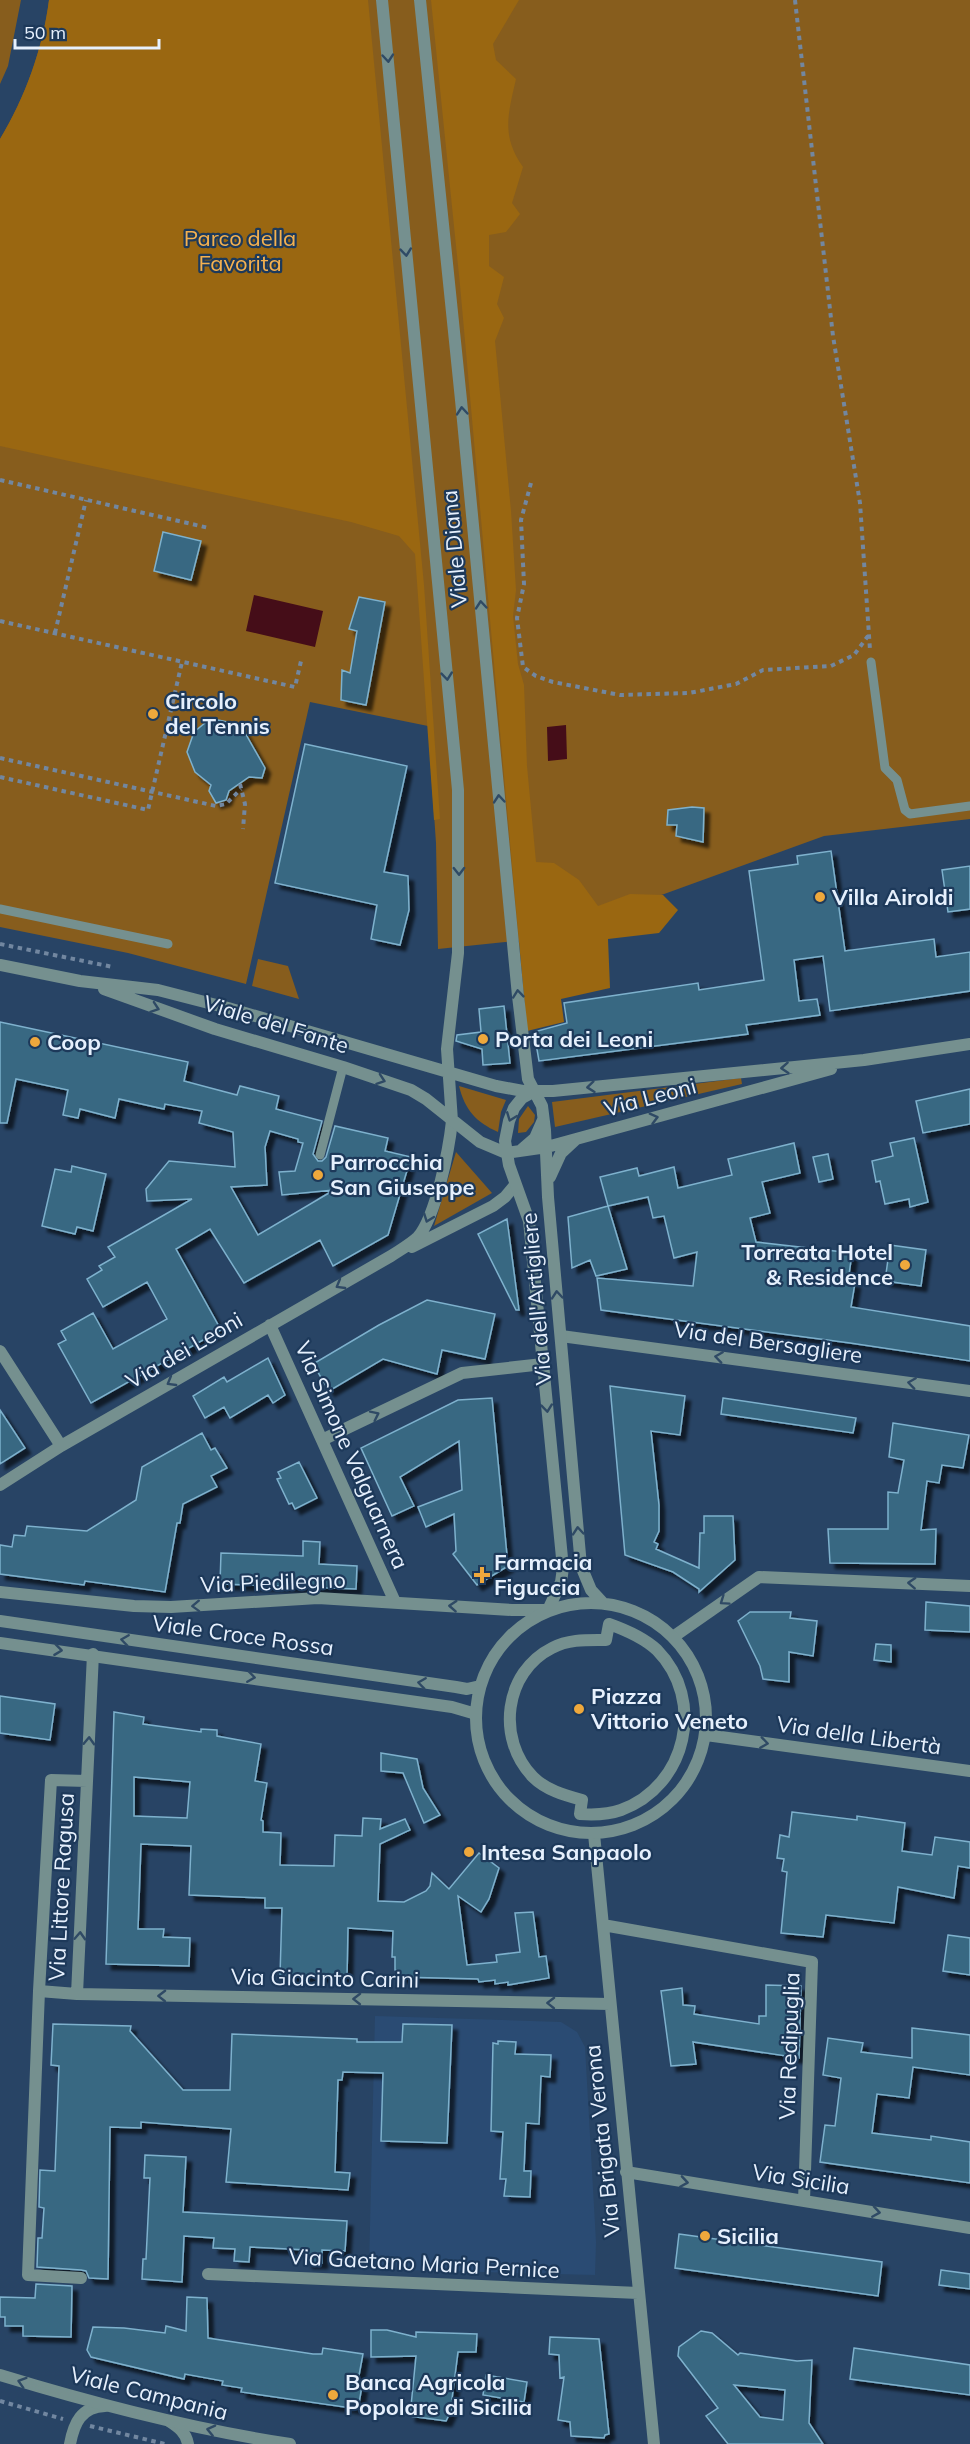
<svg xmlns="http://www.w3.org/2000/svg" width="970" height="2444" font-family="Mulish,sans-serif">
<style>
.built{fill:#2a4b73}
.green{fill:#875d1d}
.forest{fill:#9a6711}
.water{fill:#450d18}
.building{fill:#376882;stroke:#7eb1cd;stroke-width:1.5;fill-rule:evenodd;filter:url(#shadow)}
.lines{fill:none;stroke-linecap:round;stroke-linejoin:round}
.path{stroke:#7287a0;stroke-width:4;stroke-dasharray:4.5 4.5;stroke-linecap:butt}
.service{stroke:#75908f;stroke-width:9}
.pedestrian{stroke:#75908f;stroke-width:12}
.minor{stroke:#75908f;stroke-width:12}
.tertiary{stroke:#75908f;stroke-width:12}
.oneway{stroke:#2f4a65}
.poi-dot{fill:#eea83c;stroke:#1d395a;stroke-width:2}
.labels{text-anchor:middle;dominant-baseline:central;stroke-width:4.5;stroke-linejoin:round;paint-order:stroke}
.park-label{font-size:22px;fill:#f4b150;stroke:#1d395a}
.street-label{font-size:22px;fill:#e6f0fd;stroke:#1d395a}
.poi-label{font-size:22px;font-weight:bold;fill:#e6f0fd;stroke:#1d395a;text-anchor:start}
</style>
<defs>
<filter id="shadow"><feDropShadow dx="5.5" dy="5.5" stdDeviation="1.5" flood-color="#0009"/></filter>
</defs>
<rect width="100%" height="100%" fill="#284465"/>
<!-- built -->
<path class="built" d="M375,2016L561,2022L577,2032L585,2047L596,2242L595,2275L369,2269Z"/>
<!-- green -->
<path class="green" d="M0,0H21L8,66L0,84Z
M49,0H970V819L824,836L543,938L438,949L436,843L428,726L310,702L246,984L128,953L0,927V139C25,98 43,48 49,0Z
M258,959L288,966L299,999L252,986Z
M741,1078L742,1084L555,1127L552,1102Z
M459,1086L506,1100L501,1112L498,1132C476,1122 465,1110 459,1086Z
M528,1106L535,1115L534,1122L526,1132L518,1133L519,1119Z
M456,1152L492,1193L434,1226Z"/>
<!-- forest -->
<path class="forest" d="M49,0H368L424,585L440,819L434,820L415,554L399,536L351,522L0,446V139C25,98 43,48 49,0Z
M431,0H519L493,44L496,60L516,79C508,114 501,136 523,167L512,203L520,214L506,232L489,235V266L504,277L497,304L504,318L495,341L511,511L516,590L513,616L518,664L524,685L527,766L536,862L554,863L579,880L598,906L630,894L663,895L678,910L659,933L608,939L610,988L561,999L564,1022L527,1031L460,285Z"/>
<!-- water -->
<path class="water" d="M254,595L323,611L315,647L246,631Z
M566,725L567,759L548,761L547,727Z"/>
<!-- building -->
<path class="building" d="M163,532L201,541L191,580L154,571Z
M359,597L385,602L366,705L341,700L342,670L350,673L357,631L349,629Z
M218,720L232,723L244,731L265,768L262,778L249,777L229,791L226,800L216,803L209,791L211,785L195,772L187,752L194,732L205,723Z
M305,744L407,766L384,872L408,876L409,910L400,945L371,939L377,905L275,883Z
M692,807L704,808L703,842L676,836L677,825H667L668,810Z
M831,851L845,951L934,939L936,957L970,952V991L830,1011L823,956L794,960L799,1001L817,999L820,1015L746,1025L748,1034L539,1061L534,1032L567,1023L564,1003L698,983L699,990L764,980L749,871L798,864L797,856Z
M970,866V909L948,912L942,870Z
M504,1006L510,1063L483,1065L482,1049L456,1041L457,1035L481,1032L479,1009Z
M0,1022L188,1062L184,1081L237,1095L240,1086L279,1096L276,1109L322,1121L313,1154L318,1161H322L326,1157L335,1126L388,1138L385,1151L411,1157L388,1235L333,1266L320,1240L244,1283L210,1229L176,1249L221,1330L91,1403L58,1344L66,1340L61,1331L93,1313L113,1349L167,1319L147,1282L103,1307L87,1279L102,1270L99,1266L115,1257L108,1247L192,1199L147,1201L146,1189L169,1161L235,1167L233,1132L199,1123L202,1111L165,1104L164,1109L119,1099L115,1118L80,1109L78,1118L63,1115L68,1090L16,1079L7,1123H0ZM270,1131L298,1139V1142L303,1143L295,1171L279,1172L282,1195L334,1190L258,1235L231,1187L267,1185L265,1147Z
M970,1089V1124L923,1133L916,1101Z
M914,1138L928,1202L910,1207L909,1199L885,1204L880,1181L876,1182L872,1161L893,1156L890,1143Z
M794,1143L800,1173L762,1182L770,1213L750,1218L756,1242L852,1253L848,1282L855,1283L851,1307L970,1326V1361L850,1343L601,1310L597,1278L693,1286L697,1252L674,1258L664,1216L653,1218L648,1197L608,1206L600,1177L637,1168L639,1176L674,1167L678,1188L732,1175L728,1159Z
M828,1154L833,1179L819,1182L813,1157Z
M72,1166L106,1174L93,1231L77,1227L75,1234L42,1226L55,1169L71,1172Z
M608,1206L627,1269L596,1276L590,1260L572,1268L568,1217Z
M507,1219L519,1310H516L478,1234Z
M890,1245L926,1250L921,1286L885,1281Z
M427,1300L495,1314L485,1359L442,1350L437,1374L383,1359L329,1391L313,1364L379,1325Z
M268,1358L285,1395L273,1403L268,1395L230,1418L224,1407L205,1418L193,1396L224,1377L227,1382Z
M610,1386L685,1396L680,1435L651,1431L659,1505V1531L654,1542L658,1544L656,1549L699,1568L700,1533H704V1516H733L735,1560L699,1592V1589L673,1572L625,1555Z
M492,1398L508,1566L477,1585L453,1554L456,1551L454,1514L426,1527L418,1507L462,1490L459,1441L400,1477L414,1506L392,1516L361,1448L458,1400Z
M723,1398L856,1418L853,1433L721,1414Z
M0,1410L25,1448L0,1464Z
M893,1423L969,1435L963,1468L942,1465L939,1483L927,1481L921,1530L936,1529L935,1564L830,1563L828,1529H888V1492L898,1493L904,1460L889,1457Z
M202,1433L211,1450L215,1448L227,1468L211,1476L217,1487L183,1504L180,1523H177L165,1592L85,1581L84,1585L0,1574V1545L12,1547L14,1535L25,1536L27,1526L87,1531L136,1500L142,1467Z
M299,1462L317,1498L295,1509L292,1503L289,1504L277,1479L281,1478L278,1472Z
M303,1541L320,1542L319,1564L357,1566L356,1589L220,1584L221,1553L303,1556Z
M926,1602L970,1606V1632L925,1630Z
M750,1612H791L790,1618L817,1621L813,1656L789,1652V1682L763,1679L760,1666L738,1621Z
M876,1644L891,1645V1662L874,1660Z
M0,1696L55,1704L50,1740L0,1733Z
M114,1712L144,1717L143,1724L201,1732V1729L217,1730V1736L261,1744L255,1781L267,1783L261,1820L263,1821V1832L281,1833L280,1865L334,1866L335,1835L362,1836L363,1818L381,1819L380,1829L405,1819L410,1830L380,1844L378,1901L404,1902L426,1891L430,1886L432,1873L449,1889L479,1853L499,1868L489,1899L481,1912L458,1896L467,1965L497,1962L496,1955L520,1952L515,1913L533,1912L539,1957L546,1956L549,1978L508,1985V1982L495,1984V1980L479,1982L478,1979L398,1977V1971L395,1970V1957H392L393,1931L348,1928L347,1977L280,1976L282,1908H265V1898L189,1895L191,1846L141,1844L138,1929H164L163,1937L190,1938L189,1966L106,1964ZM134,1777L190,1782L187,1818L134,1816Z
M381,1753L417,1759L423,1788L440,1815L424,1823L403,1773L381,1771Z
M792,1812L857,1820V1816L905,1823L902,1851L932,1855L935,1837L970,1842V1868L958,1866L954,1898L898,1887L894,1923L826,1915L823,1937L781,1933L787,1872L782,1871L784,1859L777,1858L780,1835L789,1837Z
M948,1935L970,1938V1975L943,1971Z
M766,1985L801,1986L799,2058L693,2042L696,2064L671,2066L661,1991L682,1988L683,2005L695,2006L694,2014L759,2024V2016H766Z
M53,2024L131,2026L130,2031L183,2090H230L232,2034L357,2039V2042H402L403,2024L452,2025L447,2143L381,2141L383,2073L343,2072L342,2080H338L335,2172L350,2173L348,2190L226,2182L231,2129L141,2122V2128L110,2127L108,2279L89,2278L86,2271L81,2270L37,2267L38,2238H42L44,2208L39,2207L40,2170L55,2171L59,2066L51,2065Z
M912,2028L970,2035V2075L913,2067L909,2098L877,2094L872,2133L931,2140V2136L970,2142V2183L820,2162L825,2125L835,2126L841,2078L823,2075L828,2038L863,2043L861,2052L912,2058Z
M498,2041L516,2042L515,2054L551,2055L550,2077L541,2076L539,2124L526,2123L524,2171H531L530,2197L504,2196L506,2179H500L503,2132L491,2131L493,2043L498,2044Z
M145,2155L186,2157L183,2212L347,2221L345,2251L322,2250V2263H307V2250L250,2247L249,2262L234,2261L235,2249L213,2248L214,2238L184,2236L182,2282L142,2279L143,2259H146L150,2178H144Z
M679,2234L882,2262L878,2296L675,2268Z
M941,2270L970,2274V2289L939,2285Z
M36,2284L72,2286L71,2337L23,2336V2326H5V2317H0V2297L35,2298Z
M187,2297L207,2298L208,2338L313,2354H322L323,2348L363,2354L357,2386H362L358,2409L241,2392L242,2388L222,2385L223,2381L185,2374L184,2379L91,2357L87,2350L93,2327L124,2328L165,2333L166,2326L186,2331Z
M371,2330H387L416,2337V2332L477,2334L476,2352H458L452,2399H457L446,2421L410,2416L416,2356L371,2357Z
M701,2331L712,2333L738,2355L740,2353L797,2361L812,2360L809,2423L823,2444H728L706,2416L718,2408L678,2356L679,2347ZM734,2385L785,2390L783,2420L760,2417Z
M550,2337L599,2339L609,2434L605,2435L604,2438L571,2436L570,2422L558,2420L564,2377L560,2378L559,2355L549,2354Z
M854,2348L970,2365V2395L850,2379Z
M486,2375L527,2382L524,2402L483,2395Z"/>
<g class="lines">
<!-- path -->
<path class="path" d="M795,0L833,336L860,503L870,650
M0,480L209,528
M531,483L521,520L524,584L517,618L523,667L536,676L553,682L620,695L689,693L736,684L763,670L831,666L854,655L868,636
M0,621L295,687L301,661
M55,633L86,500
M0,758L216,806L226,804L241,789
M0,777L148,810L182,662
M240,784L245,804L243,829
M0,944L113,967
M0,2401L63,2419
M90,2426L165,2444"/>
<!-- service -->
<path class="service" d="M871,662L885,768L897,780L905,810L910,814L970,806
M0,909L168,944
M320,1155L343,1067"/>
<!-- pedestrian -->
<path class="pedestrian" d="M609,1624C626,1630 643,1637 657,1650C706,1700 687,1786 621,1810C607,1815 594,1815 580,1814L582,1800C564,1795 546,1790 533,1777C496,1739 504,1672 552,1648C569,1639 587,1640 606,1640Z"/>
<!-- minor -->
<path class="minor" d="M412,1247L493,1206L505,1197L515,1185
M270,1325L395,1602
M561,1336L970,1391
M0,1351L61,1446
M322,1440L462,1373L543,1364
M0,1485L61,1446L391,1256C400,1250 411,1244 418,1237C436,1216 449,1149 452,1121
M0,1592L134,1606L171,1607L318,1598L512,1610H548
M673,1637L759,1577L970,1586
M594,1834L654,2444
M603,1925L812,1962L804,2201
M39,1991L77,1994L610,2004
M77,1994L93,1654
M626,2172L970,2228
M208,2274L638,2293
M81,2278L28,2275L39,1991L51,1780L87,1781
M169,2421C178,2427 186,2432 188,2444
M70,2444C74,2423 81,2407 105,2406"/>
<!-- tertiary -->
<path class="tertiary" d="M382,0L458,790V953L447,1049L452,1121
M420,0L461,400L518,996L528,1079L542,1106L545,1130L548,1197L581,1566L591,1590L603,1603
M0,965L80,981L158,990L228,1008L496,1086L523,1091H553L864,1060L970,1044
M104,989L215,1029L343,1067L411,1090L426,1099L480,1142L506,1153L547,1147L831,1069
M533,1092L522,1098L514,1108L509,1121L505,1141L509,1165L529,1221L563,1568L561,1582L548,1610
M520,1151L535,1138L543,1120
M550,1177L561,1153L575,1140
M476 1718a115 115 0 1 1 230 0a115 115 0 1 1-230 0Z
M0,1621L456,1687L467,1689L480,1686
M0,1643L452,1707L476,1714
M706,1735L970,1771
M0,2375C95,2404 191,2429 290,2444"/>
</g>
<!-- one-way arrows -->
<defs><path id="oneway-chevron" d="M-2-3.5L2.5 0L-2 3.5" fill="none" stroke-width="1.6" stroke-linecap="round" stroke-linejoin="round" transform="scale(1.5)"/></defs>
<g class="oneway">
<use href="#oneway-chevron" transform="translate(388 58) rotate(85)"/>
<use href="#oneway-chevron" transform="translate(406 252) rotate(84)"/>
<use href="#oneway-chevron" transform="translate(462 411) rotate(-95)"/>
<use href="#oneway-chevron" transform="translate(481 605) rotate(-95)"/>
<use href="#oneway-chevron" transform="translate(447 676) rotate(84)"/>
<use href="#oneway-chevron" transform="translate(499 799) rotate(-95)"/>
<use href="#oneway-chevron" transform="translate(459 871) rotate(89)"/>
<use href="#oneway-chevron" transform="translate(518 994) rotate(-96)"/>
<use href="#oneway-chevron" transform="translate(155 1008) rotate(19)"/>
<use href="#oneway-chevron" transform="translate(785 1068) rotate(176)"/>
<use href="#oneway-chevron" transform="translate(381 1080) rotate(19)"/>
<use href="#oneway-chevron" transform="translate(591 1087) rotate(174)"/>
<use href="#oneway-chevron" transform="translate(511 1117) rotate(111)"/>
<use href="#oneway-chevron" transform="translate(654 1118) rotate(-15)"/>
<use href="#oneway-chevron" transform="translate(428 1218) rotate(110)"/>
<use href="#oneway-chevron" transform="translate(340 1285) rotate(150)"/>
<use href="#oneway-chevron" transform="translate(557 1295) rotate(-95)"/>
<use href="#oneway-chevron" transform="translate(719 1357) rotate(-172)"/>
<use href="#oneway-chevron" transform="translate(171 1382) rotate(150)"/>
<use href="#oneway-chevron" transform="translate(912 1383) rotate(-172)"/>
<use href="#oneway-chevron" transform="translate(547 1408) rotate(84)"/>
<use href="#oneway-chevron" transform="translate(375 1415) rotate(-26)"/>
<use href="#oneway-chevron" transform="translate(578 1531) rotate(-95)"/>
<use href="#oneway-chevron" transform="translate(912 1583) rotate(-177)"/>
<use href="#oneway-chevron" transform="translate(724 1601) rotate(145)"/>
<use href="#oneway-chevron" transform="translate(196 1606) rotate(178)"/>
<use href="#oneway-chevron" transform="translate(453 1606) rotate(-176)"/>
<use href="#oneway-chevron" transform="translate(125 1640) rotate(-172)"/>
<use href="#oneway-chevron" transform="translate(58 1650) rotate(7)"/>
<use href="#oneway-chevron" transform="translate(251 1677) rotate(8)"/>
<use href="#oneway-chevron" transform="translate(422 1683) rotate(-172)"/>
<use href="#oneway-chevron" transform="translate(89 1741) rotate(-88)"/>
<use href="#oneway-chevron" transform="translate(764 1743) rotate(8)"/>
<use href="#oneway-chevron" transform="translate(80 1936) rotate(-87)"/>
<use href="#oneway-chevron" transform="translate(162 1996) rotate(-179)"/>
<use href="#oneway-chevron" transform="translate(357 1999) rotate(-179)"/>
<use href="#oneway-chevron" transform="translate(551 2003) rotate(-179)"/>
<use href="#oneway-chevron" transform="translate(684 2182) rotate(9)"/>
<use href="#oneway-chevron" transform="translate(876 2212) rotate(9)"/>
<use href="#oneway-chevron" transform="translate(22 2382) rotate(-163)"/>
<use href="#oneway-chevron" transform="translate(211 2430) rotate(-167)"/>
</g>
<!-- markers -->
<g class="poi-dot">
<circle cx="153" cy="714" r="6"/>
<circle cx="820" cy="897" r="6"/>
<circle cx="483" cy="1039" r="6"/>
<circle cx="35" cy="1042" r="6"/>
<circle cx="318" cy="1175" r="6"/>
<circle cx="905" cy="1265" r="6"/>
<path d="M479 1566h6v6h6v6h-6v6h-6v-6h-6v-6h6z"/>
<circle cx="579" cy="1709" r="6"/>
<circle cx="469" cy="1852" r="6"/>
<circle cx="705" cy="2236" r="6"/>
<circle cx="333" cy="2395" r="6"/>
</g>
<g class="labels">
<!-- park labels -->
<g class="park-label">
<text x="240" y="238">Parco della<tspan x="240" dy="25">Favorita</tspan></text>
</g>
<!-- street labels -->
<g class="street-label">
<text transform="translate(454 549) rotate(-95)">Viale Diana</text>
<text transform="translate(276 1024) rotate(17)">Viale del Fante</text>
<text transform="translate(650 1097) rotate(-15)">Via Leoni</text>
<text transform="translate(536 1299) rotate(-95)">Via dell'Artigliere</text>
<text transform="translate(768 1342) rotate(8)">Via del Bersagliere</text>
<text transform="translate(184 1350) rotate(-30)">Via dei Leoni</text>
<text transform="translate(352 1455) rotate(66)">Via Simone Valguarnera</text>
<text transform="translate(273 1582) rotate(-2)">Via Piedilegno</text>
<text transform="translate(243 1635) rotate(8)">Viale Croce Rossa</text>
<text transform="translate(859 1735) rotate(8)">Via della Libertà</text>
<text transform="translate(61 1887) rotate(-87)">Via Littore Ragusa</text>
<text transform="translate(325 1978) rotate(1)">Via Giacinto Carini</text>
<text transform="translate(789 2046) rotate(-88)">Via Redipuglia</text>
<text transform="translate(602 2141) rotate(-96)">Via Brigata Verona</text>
<text transform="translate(801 2179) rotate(9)">Via Sicilia</text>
<text transform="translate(424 2263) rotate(3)">Via Gaetano Maria Pernice</text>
<text transform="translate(149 2393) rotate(14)">Viale Campania</text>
</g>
<!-- poi labels -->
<g class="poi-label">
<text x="165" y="701">Circolo<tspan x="165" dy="25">del Tennis</tspan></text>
<text x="832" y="897">Villa Airoldi</text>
<text x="495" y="1039">Porta dei Leoni</text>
<text x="47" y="1042">Coop</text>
<text x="330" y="1162">Parrocchia<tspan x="330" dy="25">San Giuseppe</tspan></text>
<text x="893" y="1252" text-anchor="end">Torreata Hotel<tspan x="893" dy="25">&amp; Residence</tspan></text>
<text x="494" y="1562">Farmacia<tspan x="494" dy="25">Figuccia</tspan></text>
<text x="591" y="1696">Piazza<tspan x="591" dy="25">Vittorio Veneto</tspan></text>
<text x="481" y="1852">Intesa Sanpaolo</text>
<text x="717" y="2236">Sicilia</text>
<text x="345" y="2382">Banca Agricola<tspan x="345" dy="25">Popolare di Sicilia</tspan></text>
</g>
</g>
<!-- scale -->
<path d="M15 39v9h144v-9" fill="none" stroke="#e6f0fd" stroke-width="3"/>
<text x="24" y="39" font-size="18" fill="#e6f0fd" stroke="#1d395a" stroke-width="4.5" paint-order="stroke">50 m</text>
</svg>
